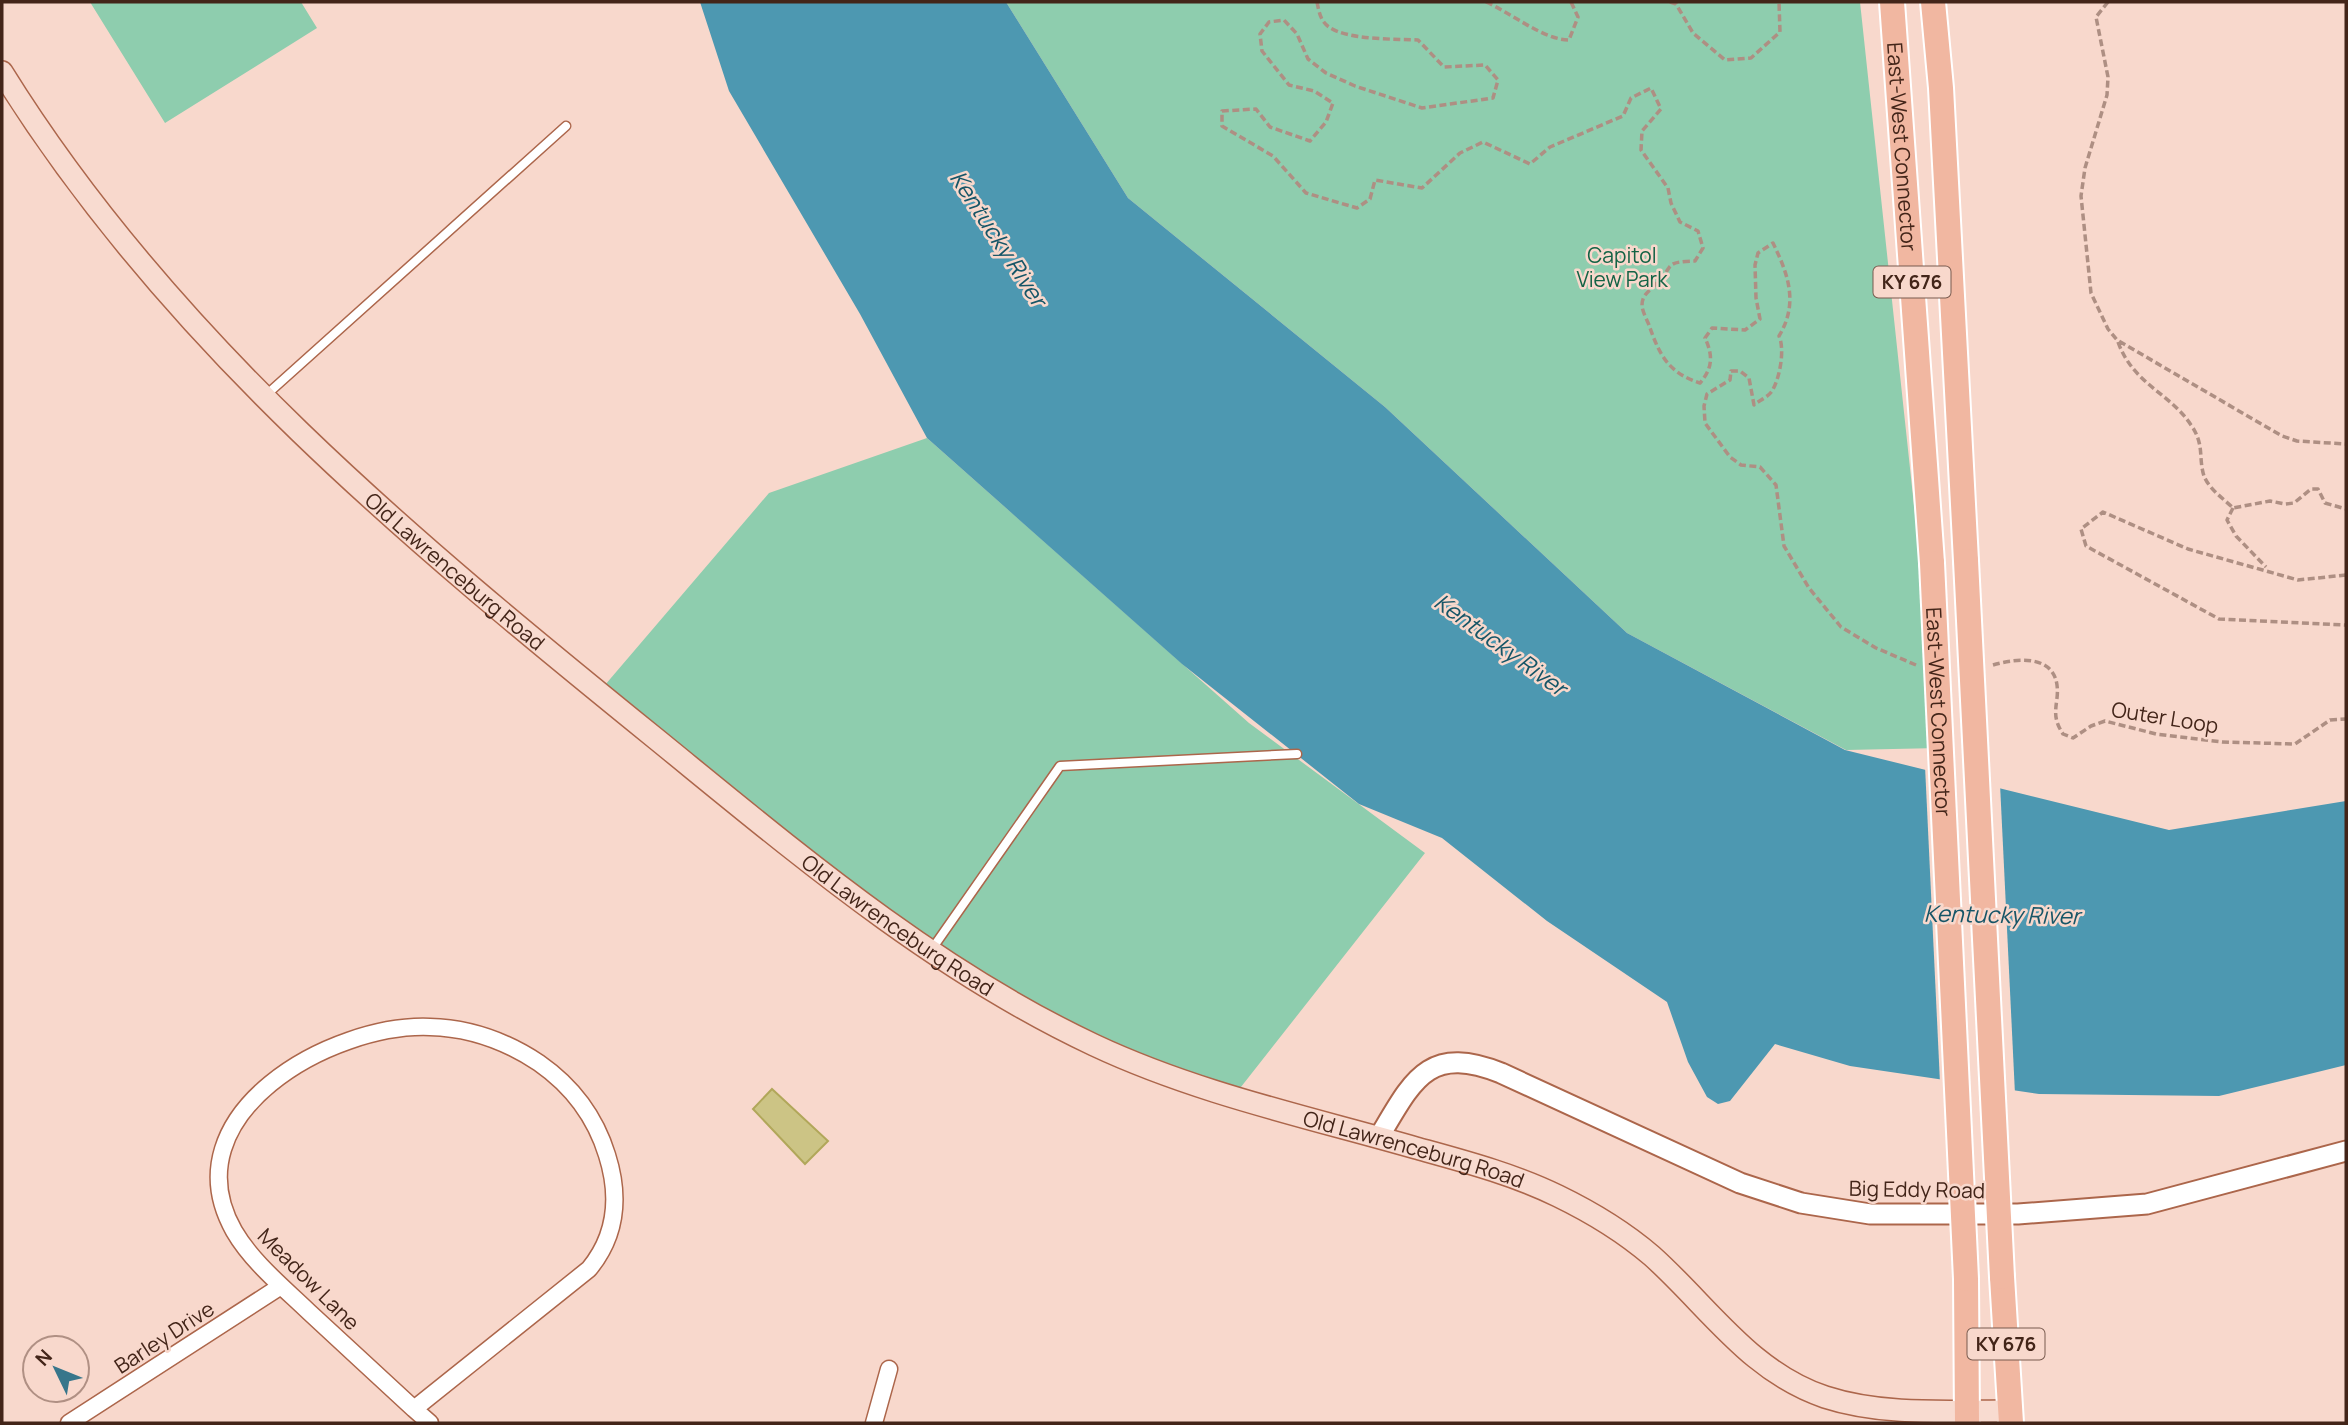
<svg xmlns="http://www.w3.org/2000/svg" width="2348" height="1425" font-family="Manrope,sans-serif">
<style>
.green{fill:#8ecdae}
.water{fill:#4d98b1}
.pier{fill:#f8d8cc}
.building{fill:#ccc485;stroke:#b1a75a;stroke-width:2}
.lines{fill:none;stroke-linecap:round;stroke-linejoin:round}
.service-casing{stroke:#ac664b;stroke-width:11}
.minor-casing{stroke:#ac664b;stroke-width:19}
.tertiary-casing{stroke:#ac664b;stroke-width:23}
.secondary-casing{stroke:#ac664b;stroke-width:24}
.primary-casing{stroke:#fff;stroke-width:28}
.path{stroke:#ae8f83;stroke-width:3.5;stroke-dasharray:7 3.5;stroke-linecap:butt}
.service{stroke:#fff;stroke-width:8}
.minor{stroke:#fff;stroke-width:16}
.tertiary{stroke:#fff;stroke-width:19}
.secondary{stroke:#f8dbd0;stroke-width:21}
.primary{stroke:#f1b7a1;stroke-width:24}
.primary-bridge-casing{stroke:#fff;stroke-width:28;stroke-linecap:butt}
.primary-bridge{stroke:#f1b7a1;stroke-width:24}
.labels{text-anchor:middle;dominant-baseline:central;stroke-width:5;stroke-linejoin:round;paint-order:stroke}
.shield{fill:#f8d8cc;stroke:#795b4f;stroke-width:2}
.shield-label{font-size:19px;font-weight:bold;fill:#432519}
.street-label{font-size:21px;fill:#432519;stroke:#f8d8cc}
.park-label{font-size:21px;fill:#136345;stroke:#f8d8cc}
.water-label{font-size:23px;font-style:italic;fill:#165567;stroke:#f8d8cc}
</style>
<rect width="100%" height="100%" fill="#f8d8cc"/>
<!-- green -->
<path class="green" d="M90,2H301L317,28L165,123Z
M1006,2H1860L1940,748L1846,750L1627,633L1385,407L1128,198Z
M927,438L1249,723L1425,853L1226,1106L978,976L746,810L599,692L769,493Z"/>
<!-- water -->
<path class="water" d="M700,2H1006L1128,198L1385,407L1627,633L1845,750L2169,830L2346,801V1065L2219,1096L2039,1094L1850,1066L1775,1044L1730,1101L1718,1104L1707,1097L1688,1062L1667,1002L1547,921L1442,838L1359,804L1182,664L927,438L860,314L729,91Z"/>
<!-- pier -->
<path class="pier" d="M1925,766L2000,784L2015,1094L1940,1083Z"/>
<!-- building -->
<path class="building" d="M772,1089L828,1141L805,1164L753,1109Z"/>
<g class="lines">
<!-- service casing -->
<g class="service-casing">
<path id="service" d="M265,396L566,126
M932,949L1060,766L1297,754"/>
</g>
<!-- minor casing -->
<g class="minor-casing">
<path id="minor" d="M414,1409L589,1269C617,1235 620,1196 607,1155C595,1116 572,1086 539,1063C506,1041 470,1028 430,1027C332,1023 168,1114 234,1231C252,1262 283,1287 309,1312C344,1344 379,1377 414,1409L430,1423
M69,1423L281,1286
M874,1423L889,1369"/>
</g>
<!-- tertiary casing -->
<g class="tertiary-casing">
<path id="tertiary" d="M1379,1137C1413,1080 1428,1044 1501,1073L1740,1183L1801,1203L1870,1214H2018L2147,1204L2346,1151"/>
</g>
<!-- secondary casing -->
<g class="secondary-casing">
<g id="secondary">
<path id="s1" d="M2,72C169,341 412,541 655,738C794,851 932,969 1094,1045C1196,1093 1308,1117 1416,1148C1463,1161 1513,1174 1558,1196C1591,1212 1624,1232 1652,1256C1708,1306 1750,1372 1825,1397C1883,1416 1950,1411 2011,1411"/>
</g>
</g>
<!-- primary casing -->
<g class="primary-casing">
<g id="primary">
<path id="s2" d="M1892,2L1932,563"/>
<path d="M1933,2L1941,88L1966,561"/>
<path d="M2002,1277L2011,1423"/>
<path d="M1966,1279L1967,1423"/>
</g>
</g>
<!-- path -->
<path class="path" d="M1317,2C1319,11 1320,21 1329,27C1347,40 1395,39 1418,40L1444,67L1485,65L1498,80L1493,98L1422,108L1355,86L1326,73L1308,59L1297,34L1284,20L1269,22L1260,34L1262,51L1289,85L1314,91L1333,103L1326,122L1310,141L1270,127L1256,109L1222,111V126L1273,156L1306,193L1357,208L1370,199L1375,180L1422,188L1460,153L1483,142L1530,164L1550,147L1623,116L1631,98L1651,88L1661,109L1642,131L1641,150L1668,188L1671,203L1680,222L1698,231L1703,248L1695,261C1663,262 1675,265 1657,283C1651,290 1642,294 1642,305C1642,311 1647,320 1649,325C1659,354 1668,373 1700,383C1713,368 1713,355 1705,338L1712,328L1745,330L1760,319L1756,298L1755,265L1758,253L1773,243C1788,274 1799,303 1779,336C1785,349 1780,378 1772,391C1768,397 1760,400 1754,405L1749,378L1740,371H1731L1730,380L1707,394L1704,406L1705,423L1730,457L1741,465L1760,467L1776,485L1784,546L1809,588L1841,627L1876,648L1916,665
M1486,2C1511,13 1544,40 1569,40L1578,17L1571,2
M1670,2L1676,4L1693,33L1725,60L1751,58L1780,32L1779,2
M2108,2L2096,17L2108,77L2107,95L2085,168L2081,196L2091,293L2108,329L2117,340L2282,436L2297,441L2346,444
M2118,342C2133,384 2170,393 2191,425C2205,445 2198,457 2204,476C2209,489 2224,499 2233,508L2270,501L2285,504L2294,503L2311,489H2318L2325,503L2346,509
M2233,508L2227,520L2236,536L2266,567
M2346,575L2298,580L2188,549L2103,512L2081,529L2086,546L2219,619L2346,625
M1993,665C2020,657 2062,654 2057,698C2055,713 2054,720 2063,734L2073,738L2091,726L2105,721L2156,734L2222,742L2295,744L2330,720L2346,719"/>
<!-- service -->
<use href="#service" class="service"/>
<!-- minor -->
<use href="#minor" class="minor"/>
<!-- tertiary -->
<use href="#tertiary" class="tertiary"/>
<!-- secondary -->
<use href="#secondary" class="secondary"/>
<!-- primary -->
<use href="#primary" class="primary"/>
<!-- primary-bridge casing -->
<g class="primary-bridge-casing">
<g id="primary-bridge">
<path d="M1966,561L2002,1277"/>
<path id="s3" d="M1932,563L1966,1279"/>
</g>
</g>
<!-- primary-bridge -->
<use href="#primary-bridge" class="primary-bridge"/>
</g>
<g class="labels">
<!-- shield labels -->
<g class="shield">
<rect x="1873.5" y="266.5" width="77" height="31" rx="5"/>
<rect x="1967.5" y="1328.5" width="77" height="31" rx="5"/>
</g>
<g class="shield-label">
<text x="1912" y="282">KY 676</text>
<text x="2006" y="1344">KY 676</text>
</g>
<!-- street labels -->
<g class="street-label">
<text stroke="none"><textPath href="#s2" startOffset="145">East-West Connector</textPath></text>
<text stroke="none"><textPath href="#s1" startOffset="677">Old Lawrenceburg Road</textPath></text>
<text stroke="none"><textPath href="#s3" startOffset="149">East-West Connector</textPath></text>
<text transform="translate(2165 717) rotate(9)">Outer Loop</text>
<text stroke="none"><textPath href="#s1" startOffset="1244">Old Lawrenceburg Road</textPath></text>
<text stroke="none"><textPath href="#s1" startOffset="1811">Old Lawrenceburg Road</textPath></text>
<text transform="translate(1917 1189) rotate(1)">Big Eddy Road</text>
<text transform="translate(309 1279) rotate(45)">Meadow Lane</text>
<text transform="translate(164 1337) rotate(-33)">Barley Drive</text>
</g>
<!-- park labels -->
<g class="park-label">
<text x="1622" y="255">Capitol<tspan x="1622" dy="24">View Park</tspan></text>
</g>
<!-- water labels -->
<g class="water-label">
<text transform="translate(999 238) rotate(57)">Kentucky River</text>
<text transform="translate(1501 644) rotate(36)">Kentucky River</text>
<text transform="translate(2002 914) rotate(1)">Kentucky River</text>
</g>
</g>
<!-- border -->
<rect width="2348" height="1425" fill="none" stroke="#432519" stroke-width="7"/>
<!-- north arrow -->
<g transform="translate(56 1369) rotate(313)"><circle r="33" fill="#f8d8cc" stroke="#b09084" stroke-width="2"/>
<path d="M0-5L12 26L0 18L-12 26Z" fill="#37768b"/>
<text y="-10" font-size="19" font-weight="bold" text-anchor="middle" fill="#432519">N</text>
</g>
</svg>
